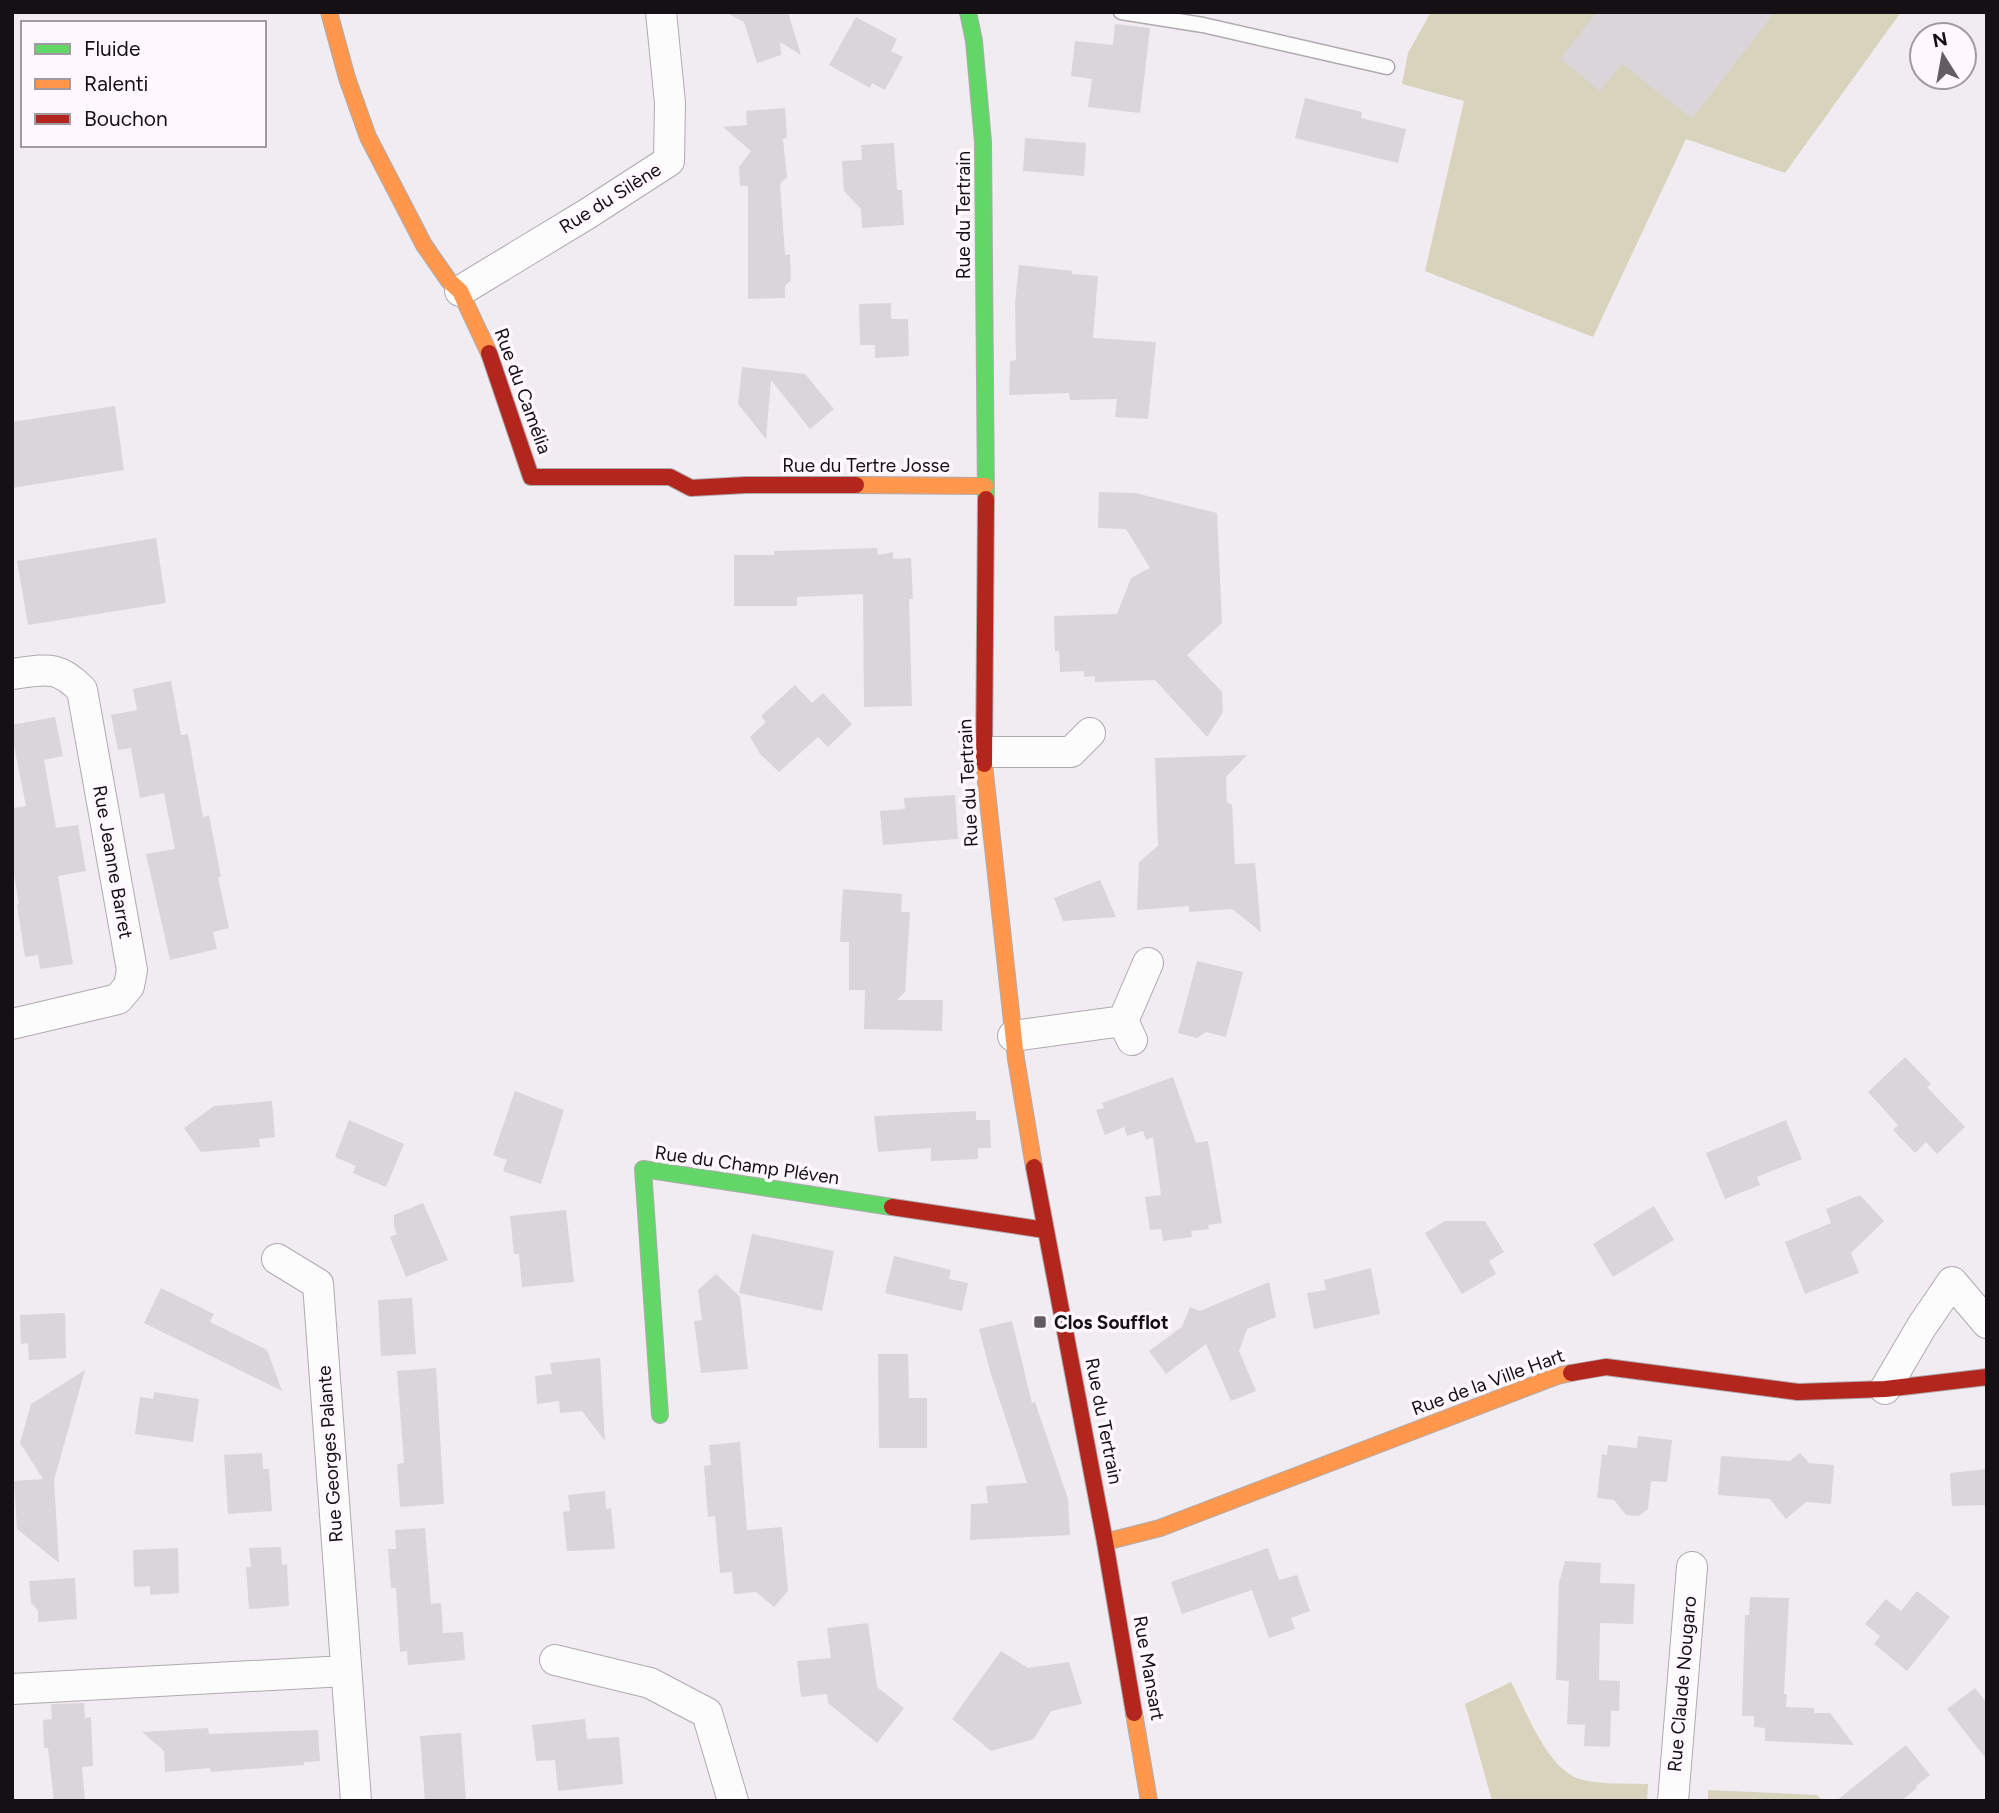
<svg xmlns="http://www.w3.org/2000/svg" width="1999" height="1813" font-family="Figtree,sans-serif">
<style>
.green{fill:#d7d3bd}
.building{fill:#d9d5d9}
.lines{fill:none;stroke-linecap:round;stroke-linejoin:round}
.lane-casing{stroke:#aeaaae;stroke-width:17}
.street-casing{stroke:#aeaaae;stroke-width:32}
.fast-casing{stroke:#aeaaae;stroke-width:18}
.slow-casing{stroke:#aeaaae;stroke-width:18}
.jam-casing{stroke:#aeaaae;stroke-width:18}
.lane{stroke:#fdfcfd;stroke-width:14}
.street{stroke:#fdfcfd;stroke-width:30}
.fast{stroke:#63d668;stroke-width:16}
.slow{stroke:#ff974d;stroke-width:16}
.jam{stroke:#b3261e;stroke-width:16}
.poi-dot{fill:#615d61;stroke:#fff8ff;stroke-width:2.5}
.labels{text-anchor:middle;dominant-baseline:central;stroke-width:7;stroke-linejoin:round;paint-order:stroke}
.street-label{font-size:19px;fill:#141014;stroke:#fff8ff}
.poi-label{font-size:19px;font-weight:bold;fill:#141014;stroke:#fff8ff;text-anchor:start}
</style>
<rect width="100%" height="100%" fill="#f1ecf1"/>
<!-- green -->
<path class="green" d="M1431,12H1901L1785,173L1686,139L1593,337L1425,271L1464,101L1402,84L1408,53Z
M1511,1682C1527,1712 1548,1772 1583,1780C1603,1785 1628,1783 1648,1784L1647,1801H1492L1465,1704Z
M1708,1790L1817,1795L1823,1801H1708Z"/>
<!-- building -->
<path class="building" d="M725,12H788L801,55L780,42L781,55L757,63L744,22Z
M1597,12H1775L1692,119L1622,64L1600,91L1560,59Z
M856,17L897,39L891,51L903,57L885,90L872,83L870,88L829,65Z
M1115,24L1150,28L1140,113L1088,107L1092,79L1071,76L1075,41L1113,45Z
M1305,98L1362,112L1361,118L1406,129L1398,163L1295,138Z
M785,108L787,138L783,139L787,177L780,184L785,255L790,254L791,280L785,286V298L748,299V186H740L739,167L751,151L723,127L747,125L746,111Z
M1025,138L1086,143L1084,176L1023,171Z
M894,143L897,190H902L904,225L862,228L861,209L844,191L842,161L862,160L861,145Z
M1019,265L1072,271V274L1098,276L1093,338L1156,342L1148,419L1115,417L1117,399L1070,400L1069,393L1009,395L1010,361L1016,360L1015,302Z
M891,303V319H908L909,356L875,358V345H860L859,304Z
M742,367L805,374L834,409L810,429L771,380L766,439L738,404Z
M115,406L124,470L12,488V422Z
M1099,492L1135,493L1217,513L1222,623L1187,655L1222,692L1223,712L1207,737L1155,680L1095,682V676L1084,677V671L1060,672L1059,651H1055L1054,616L1117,614L1131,578L1150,568L1126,529L1098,528Z
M156,538L166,603L28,625L17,561Z
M877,548L878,555L893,552V559L911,558L913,599H909L912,706L864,707L863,594L797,597V606H734V555H774V551Z
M171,681L181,735L188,734L203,817L209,815L221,877H218L229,928L213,932L217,949L170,960L146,854L175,849L164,793L140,798L131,748L118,750L111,715L137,710L133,689Z
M795,685L812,703L823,693L852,724L828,747L818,737L779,772L760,754L750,737L766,722L761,716Z
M55,717L63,756L44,760L56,828L78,825L86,871L58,876L73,964L40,969L38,955L25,957L17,905L19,904L12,863V808L26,806L12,736V725Z
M1247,755L1226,777L1227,802L1232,805L1235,864L1255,863L1261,932L1232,909L1189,912V906L1137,910L1139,862L1158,846L1155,758Z
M955,795L958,839L883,845L880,811L905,809L904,798Z
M1100,880L1116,917L1063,921L1054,898Z
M843,889L902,894L901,912H910L905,992L897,1000H943L942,1031L864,1029L865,990H849V942H840Z
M1197,961L1243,972L1226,1037L1206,1032L1197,1038L1178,1033Z
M1905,1057L1931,1084L1927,1087L1965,1127L1937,1154L1926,1142L1915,1153L1893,1130L1898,1125L1868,1092Z
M1173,1077L1196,1143L1208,1141L1222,1223L1208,1225L1209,1229L1191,1231L1192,1237L1163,1241L1161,1229L1150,1230L1145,1197L1161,1195L1153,1137L1146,1140L1143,1131L1127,1136L1124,1127L1105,1135L1096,1110L1104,1108L1102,1103Z
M515,1091L564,1110L541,1184L503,1171L507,1160L493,1155Z
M272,1101L275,1137L259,1139L260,1147L201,1152L184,1128L214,1106Z
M976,1111V1120H990L991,1148H978V1159L931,1161V1148L878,1152L874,1116Z
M349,1120L404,1144L386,1187L353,1173L356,1166L335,1157Z
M1786,1120L1802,1159L1757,1177L1760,1185L1725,1199L1706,1153Z
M1860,1195L1884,1221L1851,1253L1859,1273L1805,1294L1785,1242L1831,1223L1826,1209Z
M423,1203L448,1260L406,1277L390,1237L397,1234L394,1226V1215Z
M1654,1206L1674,1240L1613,1277L1593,1244Z
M566,1210L574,1282L522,1287L519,1254H514L510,1216Z
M1445,1221H1485L1504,1252L1489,1261L1496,1274L1462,1294L1425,1233Z
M752,1234L834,1251L822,1311L739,1293Z
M894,1256L951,1270L949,1279L968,1283L962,1311L885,1293Z
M1371,1268L1380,1314L1314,1329L1307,1293L1326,1290L1324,1280Z
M716,1274L740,1297L748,1369L701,1373L694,1321L702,1320L698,1290Z
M1269,1282L1276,1317L1247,1329L1239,1351L1256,1391L1231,1401L1206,1344L1166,1374L1149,1351L1182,1327L1190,1307L1200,1311Z
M161,1288L214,1314L210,1322L267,1350L282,1391L144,1323Z
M412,1298L416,1354L381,1356L378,1300Z
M65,1313L66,1358L29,1360L28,1343L21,1344L20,1315Z
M1012,1321L1032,1403L1035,1402L1068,1499L1070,1535L970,1540L971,1504L988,1503L986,1486L1027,1483L990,1371L979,1329Z
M878,1354H908L909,1398H927V1448H879Z
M600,1358L605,1441L582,1411L560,1413L559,1401L537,1404L535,1376L552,1374L550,1363Z
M436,1368L444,1504L400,1507L397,1464L404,1463L397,1371Z
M85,1370L54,1480L59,1563L17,1529L14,1481L43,1479L20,1443L31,1404Z
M154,1392L199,1399L193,1442L135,1434L140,1397L153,1399Z
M1638,1436L1672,1440L1667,1482L1651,1481L1648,1509L1639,1516L1626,1515L1614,1500L1597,1498L1602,1454L1607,1455L1608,1445L1637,1448Z
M740,1442L747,1530L782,1527L788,1591L774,1607L756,1592L734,1594L732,1572L720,1573L715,1516L708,1517L704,1466L711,1465L709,1445Z
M262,1453L263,1469H269L272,1511L228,1514L224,1455Z
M1800,1453L1809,1463L1834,1465L1831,1504L1806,1502L1786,1519L1770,1499L1718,1495L1721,1456L1790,1461Z
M1987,1469V1505L1952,1506L1950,1473Z
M605,1491L606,1509L611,1508L615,1549L567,1551L563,1512L570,1511L568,1495Z
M425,1528L431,1604L441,1603L443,1633L463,1632L465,1660L408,1665L407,1651L400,1652L396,1588H391L388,1549H396L395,1530Z
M281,1547L282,1565L287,1564L289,1606L249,1609L246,1567H251L249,1548Z
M178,1548L179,1593L150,1595V1586L134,1587L133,1550Z
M1268,1548L1279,1580L1297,1575L1310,1611L1291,1618L1295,1629L1269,1638L1252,1590L1182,1614L1171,1582Z
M1565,1561L1601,1563L1600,1583L1635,1584L1633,1624L1600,1623L1599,1680L1620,1681L1619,1711H1611L1610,1747L1584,1746L1585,1725L1567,1724L1569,1681L1556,1680L1559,1583Z
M75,1578L77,1619L38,1622V1610L31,1603L29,1581Z
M1917,1591L1950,1617L1907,1671L1874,1644L1880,1636L1865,1624L1886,1599L1901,1611Z
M1750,1597L1789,1598L1784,1694H1787L1786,1707L1814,1708V1713H1830L1854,1745L1765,1741V1728L1754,1727V1716H1742L1745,1615H1749Z
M868,1623L877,1687L904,1708L877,1743L828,1703L827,1694L801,1697L797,1661L831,1658L827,1628Z
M1001,1651L1028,1668L1069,1662L1082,1704L1051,1711L1034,1739L991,1751L952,1719Z
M1975,1688L1987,1703V1760L1947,1709Z
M84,1703L85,1718L91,1717L93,1766L82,1767L85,1801H54L48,1748H44L43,1720L52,1719L51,1704Z
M585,1719L587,1739L619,1737L623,1784L558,1791L555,1760L536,1761L532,1725Z
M208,1728L209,1734L318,1730L320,1761L304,1762V1765L211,1772L210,1768L165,1772L164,1751L142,1732Z
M461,1733L466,1801H425L420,1736Z
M1906,1745L1930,1775L1916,1786L1917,1788L1901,1801H1836Z"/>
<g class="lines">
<!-- lane casing -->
<g class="lane-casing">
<path id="lane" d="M1121,12L1203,25L1387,67"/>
</g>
<!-- street casing -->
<g class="street-casing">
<path id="street" d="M460,291L587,214L669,161L670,103L661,12
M12,674C45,670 57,664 82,690L132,970L129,986L118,999L12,1024
M984,752H1071L1090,733
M1013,1036L1123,1021
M1132,1040L1123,1021L1148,963
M277,1259L318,1284L356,1801
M1885,1389L1922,1326L1952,1282L1987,1323
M555,1660L650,1683L707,1713L733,1801
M12,1689L345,1671
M1673,1801L1692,1567"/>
</g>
<!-- fast casing -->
<g class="fast-casing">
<path id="fast" d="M968,12L974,41L983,142L986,499
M660,1415L643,1169L892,1207"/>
</g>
<!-- slow casing -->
<g class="slow-casing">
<path id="slow" d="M329,12L347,78L368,137L424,245L449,281L460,291L489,353
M856,485L985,486
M984,764L1016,1059L1034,1167
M1105,1542L1160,1528L1557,1376L1571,1373
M1134,1713L1149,1801"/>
</g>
<!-- jam casing -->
<g class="jam-casing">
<path id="jam" d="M489,353L531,477H670L691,488L746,485H856
M984,764L986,499
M1034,1167L1105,1542L1134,1713
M892,1207L1045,1230
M1571,1373L1606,1367L1798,1392L1885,1389L1987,1377"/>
</g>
<!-- lane -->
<use href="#lane" class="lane"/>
<!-- street -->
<use href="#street" class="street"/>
<!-- fast -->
<use href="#fast" class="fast"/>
<!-- slow -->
<use href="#slow" class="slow"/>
<!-- jam -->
<use href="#jam" class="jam"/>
</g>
<!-- markers -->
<rect class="poi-dot" x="1033" y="1315" width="14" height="14" rx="3.5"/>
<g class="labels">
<!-- street labels -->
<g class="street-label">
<text transform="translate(610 198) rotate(-32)">Rue du Silène</text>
<text transform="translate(963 215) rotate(-90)">Rue du Tertrain</text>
<text transform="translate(523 391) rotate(70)">Rue du Camélia</text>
<text x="866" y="465">Rue du Tertre Josse</text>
<text transform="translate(968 783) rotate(-93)">Rue du Tertrain</text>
<text transform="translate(113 862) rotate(80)">Rue Jeanne Barret</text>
<text transform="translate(747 1165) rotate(8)">Rue du Champ Pléven</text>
<text transform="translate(1488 1382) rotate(-20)">Rue de la Ville Hart</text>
<text transform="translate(1104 1421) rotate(79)">Rue du Tertrain</text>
<text transform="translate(330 1454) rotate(-94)">Rue Georges Palante</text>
<text transform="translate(1149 1668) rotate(80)">Rue Mansart</text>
<text transform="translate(1682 1684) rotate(-85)">Rue Claude Nougaro</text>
</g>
<!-- poi labels -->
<g class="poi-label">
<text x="1054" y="1322">Clos Soufflot</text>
</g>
</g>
<!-- border -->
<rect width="1999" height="1813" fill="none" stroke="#141014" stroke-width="28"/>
<!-- legend -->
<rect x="21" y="21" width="245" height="126" fill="#fff8ff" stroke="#a19ba1" stroke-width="2"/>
<rect x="35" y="44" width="35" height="10" fill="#63d668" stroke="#a19ba1" stroke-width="2"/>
<text x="84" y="56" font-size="21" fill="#141014">Fluide</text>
<rect x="35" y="79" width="35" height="10" fill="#ff974d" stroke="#a19ba1" stroke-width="2"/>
<text x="84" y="91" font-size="21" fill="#141014">Ralenti</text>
<rect x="35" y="114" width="35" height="10" fill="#b3261e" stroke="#a19ba1" stroke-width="2"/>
<text x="84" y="126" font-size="21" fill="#141014">Bouchon</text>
<!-- north arrow -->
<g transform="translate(1943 56) rotate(349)"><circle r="33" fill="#fff8ff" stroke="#a19ba1" stroke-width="2"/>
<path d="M0-5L12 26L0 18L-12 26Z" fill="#615d61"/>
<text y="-10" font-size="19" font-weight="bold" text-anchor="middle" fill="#141014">N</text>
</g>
</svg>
